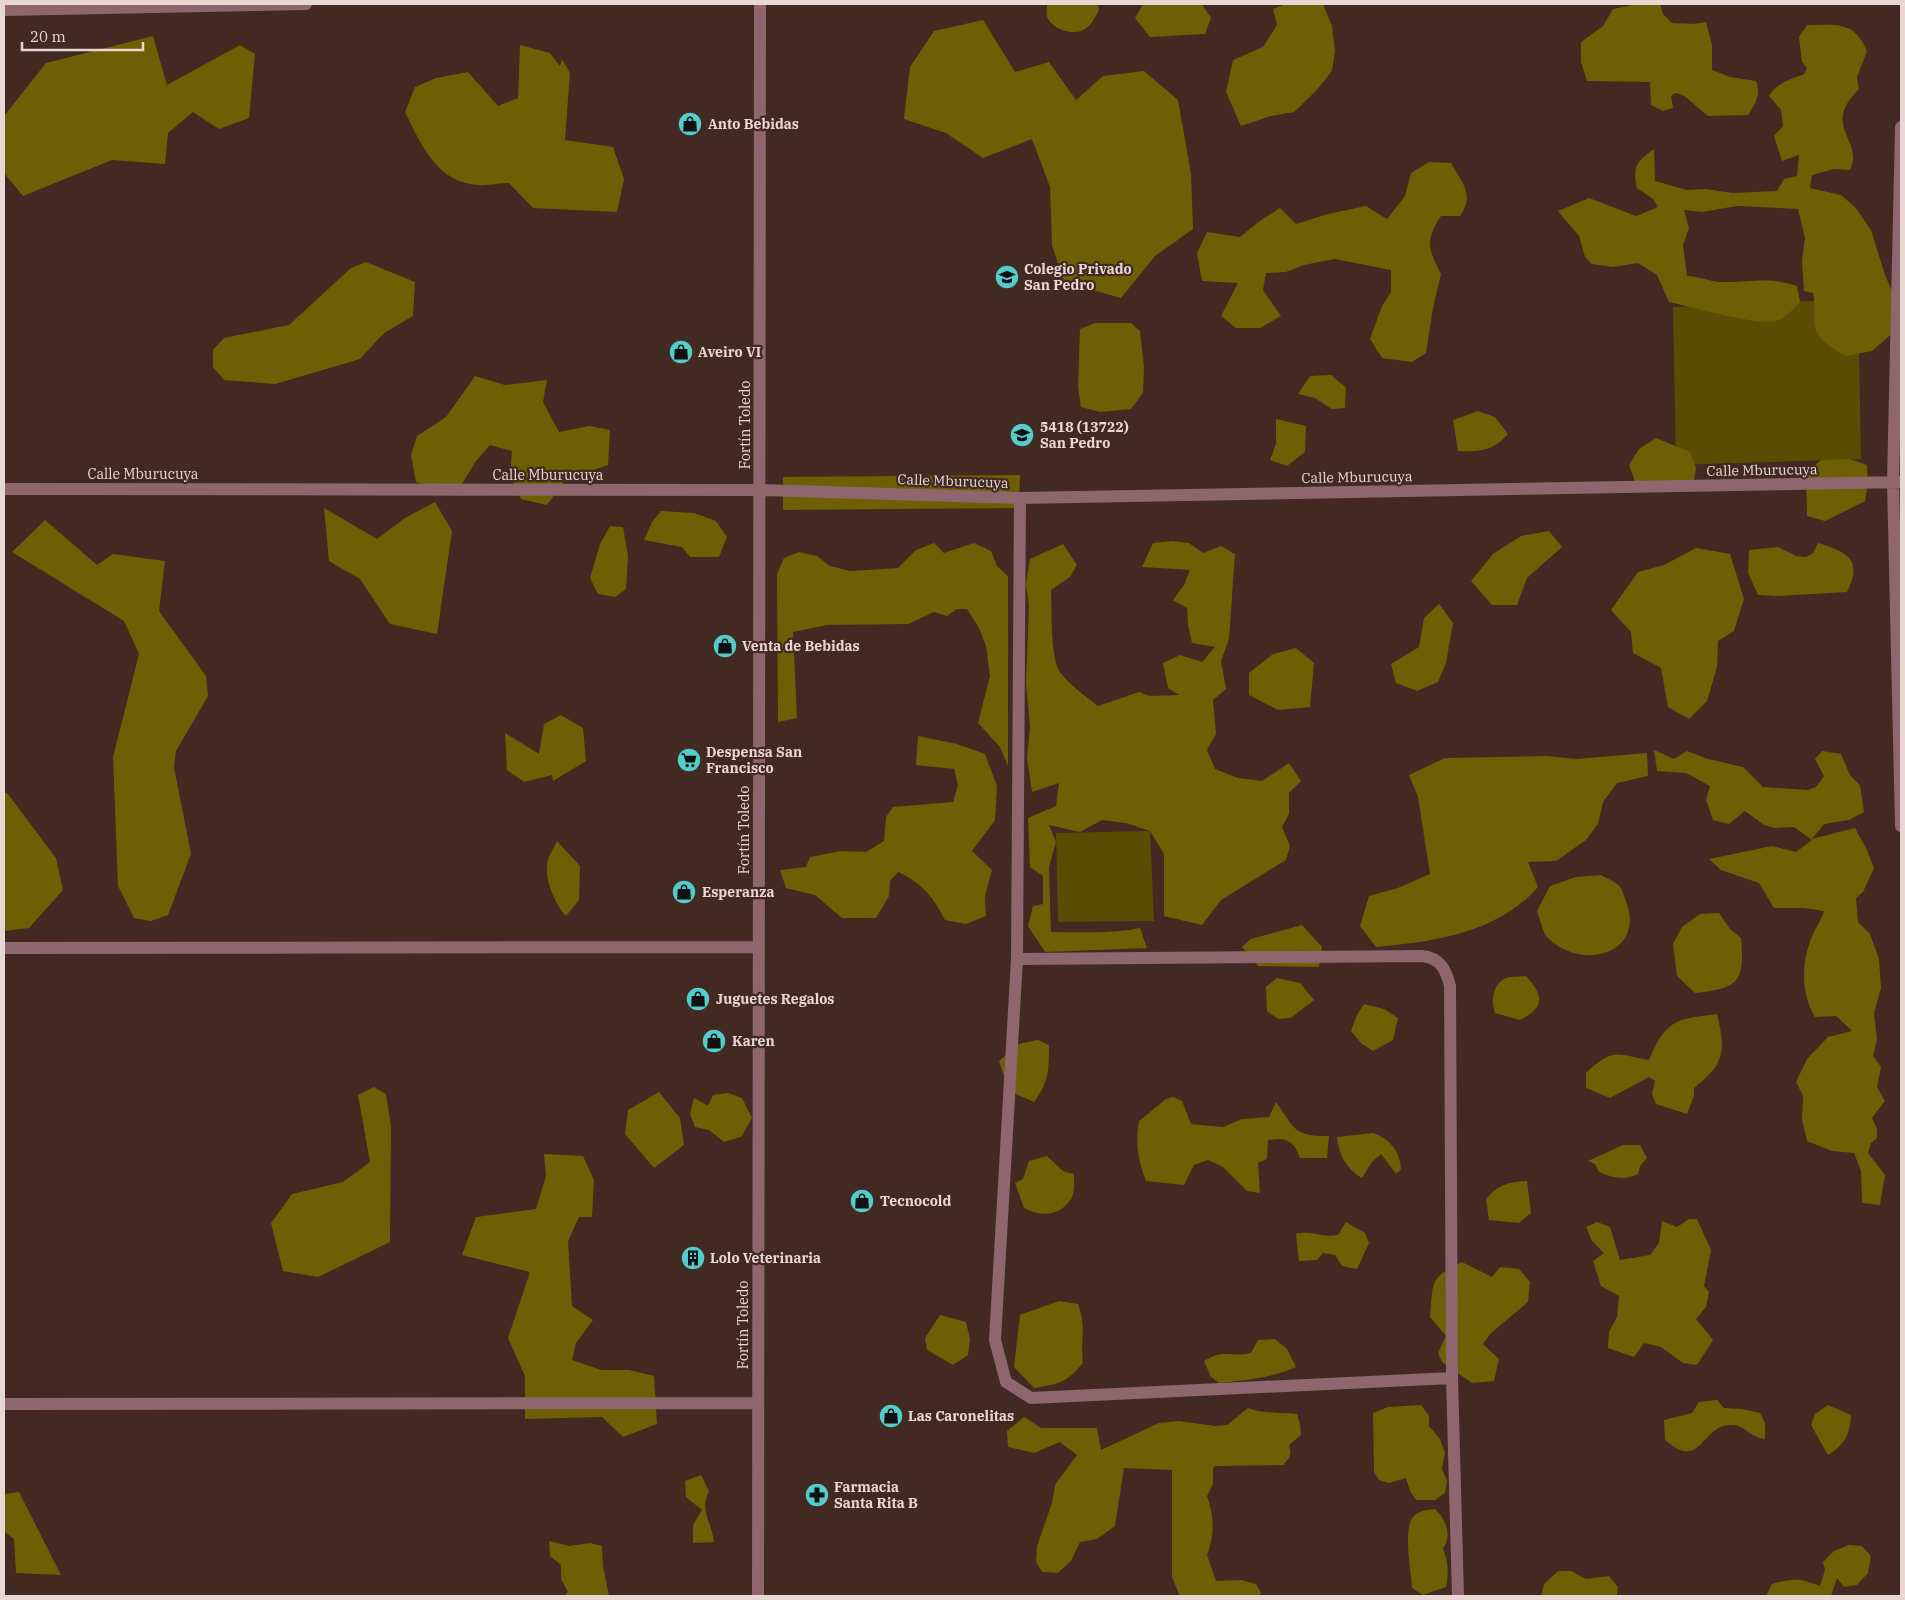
<svg xmlns="http://www.w3.org/2000/svg" width="1905" height="1600" font-family="'IBM Plex Serif',serif">
<style>
.green{fill:#594d03}
.forest{fill:#6d5f03}
.lines{fill:none;stroke-linecap:round;stroke-linejoin:round}
.minor{stroke:#8f656e;stroke-width:12}
.labels{text-anchor:middle;dominant-baseline:central;stroke-width:4.5;stroke-linejoin:round;paint-order:stroke}
.poi-label{font-size:14px;font-weight:bold;fill:#e8d7d2;stroke:#422922;text-anchor:start}
.street-label{font-size:14px;fill:#e8d7d2;stroke:#422922}
</style>
<rect width="100%" height="100%" fill="#422922"/>
<!-- green -->
<path class="green" d="M1858,299L1861,459L1676,465L1673,307Z
M1150,831L1154,921L1058,922L1056,833Z"/>
<!-- forest -->
<path class="forest" d="M1047,4H1098L1099,10C1095,18 1090,28 1081,31C1070,35 1050,28 1047,16C1046,13 1047,7 1047,4Z
M1143,4H1202L1211,18L1205,34L1150,37L1135,18Z
M1286,4H1323L1332,26L1335,51L1332,71L1316,91L1294,112L1271,116L1241,126L1226,92L1233,60L1263,47L1277,25L1273,9Z
M1660,4L1663,14L1672,23L1693,24L1706,22L1712,45V70L1730,77L1756,81C1761,95 1756,103 1748,115L1708,116L1683,95L1675,93L1671,96L1673,108L1663,111L1651,105L1650,82L1587,81L1581,62V42L1603,26L1613,9L1633,5Z
M983,20L1015,72L1049,62L1076,100L1103,76L1144,71L1178,100L1191,174L1193,229L1155,256L1121,298L1064,282L1052,245L1050,187L1032,139L983,158L946,133L904,119L910,67L934,31Z
M1807,25C1836,25 1854,20 1867,51L1857,77L1859,89C1820,127 1865,140 1850,170L1834,169L1812,175L1810,188L1841,195L1855,207L1871,230L1885,275L1897,302L1896,330L1872,351L1846,356C1832,347 1814,340 1814,320C1814,310 1815,303 1813,293L1804,291L1802,261L1805,238L1798,209L1737,206L1702,212L1684,210L1689,228L1683,245L1687,276C1699,276 1710,282 1722,282C1751,283 1767,276 1797,286L1800,302C1794,308 1785,319 1776,321C1757,326 1692,307 1669,302L1657,275L1638,263L1613,267L1592,264L1585,257L1579,236L1558,211L1589,198L1636,216L1658,207L1653,199L1637,188C1632,166 1637,161 1654,149L1655,181L1687,190L1706,189L1732,193L1777,191L1784,179L1797,176L1799,155L1782,161L1774,136L1783,126L1781,110L1769,96C1777,82 1790,80 1804,74L1807,68L1802,62L1799,37Z
M153,36L167,85L240,45L255,54L249,118L219,129L193,112L168,133L165,164L112,160L23,196L4,173V116L46,63Z
M520,45L550,53L560,66L562,59L570,73L565,140L613,147L624,179L617,212L533,208L509,183C499,183 488,186 478,185C437,183 421,144 405,112L415,87L436,78L468,72L498,106L518,98Z
M1429,162L1451,163C1462,183 1475,194 1460,216H1441C1425,240 1428,249 1441,274L1433,308L1426,353L1412,362L1382,358L1370,339L1382,306L1391,292V270L1335,259L1304,265L1286,272L1266,273L1263,290L1281,316L1260,328H1236L1221,316L1238,283L1202,281L1197,253L1207,232L1240,237L1261,220L1280,208L1296,224L1328,214L1366,206L1387,219L1405,196L1411,173Z
M366,262L415,282L413,316L384,333L360,359L275,384L224,380L213,367V350L224,338L289,325L351,268Z
M1095,323H1131L1140,331L1144,367L1143,393L1131,409L1100,412L1081,407L1078,387L1080,329Z
M1331,375L1346,388L1345,408L1332,409L1315,398L1298,394L1310,376Z
M475,376L505,385L547,380L543,402L559,432L589,426L610,430L608,465L594,470L570,473L547,505L521,499L510,477L512,451L490,445L476,461L455,495L416,482L411,455L417,436L446,417Z
M1478,411L1495,417L1508,434C1493,451 1480,452 1458,451L1453,420Z
M1276,419L1306,426L1305,452L1287,466L1270,460L1276,444Z
M1656,438L1690,452L1696,468L1694,480L1637,487L1629,465L1639,449Z
M1849,459L1867,465L1868,483L1865,501L1825,521L1807,516L1806,472L1821,460Z
M1020,475L1019,508L783,510V477Z
M435,502L452,531L437,634L390,624L360,579L329,561L324,508L377,539L405,518Z
M661,511L694,513L716,521L727,537L719,557H690L682,547L644,540L652,522Z
M45,520L97,565L113,554L165,561L159,611L206,676L208,696L176,751L174,767L191,854L168,915L151,921L134,918L118,886L113,757L139,654L124,621L12,552Z
M610,526L623,527L628,556L626,589L615,597L598,594L590,578L600,544Z
M1549,531L1562,547L1527,578L1517,605H1492L1471,581L1493,554L1521,536Z
M1172,541L1189,543L1203,553L1221,546L1235,554L1229,639L1221,661L1226,689L1213,700L1216,734L1207,750L1215,769L1238,778L1262,781L1289,763L1301,781L1289,793V814L1282,827L1290,846L1286,860L1221,900L1202,925L1164,916V854L1150,831L1126,823L1102,820L1080,832L1049,825L1056,842L1049,867L1051,932C1080,932 1110,934 1140,928L1147,948L1045,952L1028,926L1033,906L1043,904V876L1030,867L1028,818L1056,806L1059,783L1032,792L1027,758L1030,727L1026,683L1029,606L1026,584L1030,559L1063,544L1077,565L1070,577L1051,590C1052,607 1050,658 1060,672C1070,685 1085,696 1098,706L1139,692L1150,696L1179,695L1168,688L1163,663L1180,655L1202,662L1215,647L1192,643L1188,625L1187,608L1173,600L1184,585L1190,570L1142,567L1153,543Z
M934,543L944,553L974,543L991,551L997,566L1008,576V766L1000,747L978,723L990,676L986,646L979,628L967,609H957L947,616L934,612L908,624L827,625L793,632L797,718L778,722L777,574L784,558L799,552L817,556L830,566L850,571L898,568L916,550Z
M1818,543C1848,552 1863,560 1847,592L1776,596L1758,595L1748,573L1749,550L1778,547L1796,556L1806,557L1813,553Z
M1696,548L1730,554L1744,599L1734,631L1718,641L1717,667L1707,701L1689,719L1668,707L1661,668L1633,653L1631,632L1611,610L1638,572L1664,565Z
M1439,604L1453,623L1446,663L1438,682L1417,691L1396,683L1391,664L1419,647L1424,618Z
M1296,648L1314,663L1310,707L1278,710L1249,695V673L1273,654Z
M561,715L583,728L586,761L553,781L552,775L524,782L507,770L505,733L539,754L544,724Z
M918,736L957,744L985,754L997,786L995,820L972,851L992,870L985,896L986,916L966,924L945,920C934,898 921,882 898,872L890,881L889,896L876,918H842L815,895L786,888L780,870L806,867L810,857L841,851L866,852L884,841L886,817L893,807L953,802L958,785L954,769L916,765Z
M1654,750L1674,759L1687,751L1708,759L1743,767L1763,787L1808,790L1816,787L1824,776L1815,759L1822,751L1841,754L1850,775L1860,785L1864,812L1849,820L1824,824L1812,839L1855,828L1867,850L1874,868L1863,892L1856,898L1858,922L1870,934L1879,959L1881,988L1874,1013L1877,1039L1873,1056L1881,1067L1877,1087L1885,1101L1872,1118L1877,1129V1138L1871,1143L1868,1153L1885,1175L1880,1205L1862,1203L1861,1171L1854,1153L1832,1151L1807,1141L1802,1120L1803,1096L1796,1082L1807,1059L1828,1037L1852,1031L1836,1016L1815,1017C1801,993 1801,965 1811,939C1814,929 1821,922 1824,911L1804,908H1774L1759,883L1721,870L1709,859L1772,846L1796,852L1812,840L1794,827L1774,828L1764,825L1745,811L1729,824L1713,820L1706,800L1710,786L1686,773L1657,771Z
M1647,753L1648,776L1617,783L1603,802L1598,824L1586,840L1556,861L1528,862L1538,887C1498,933 1434,942 1376,947L1360,926L1369,896L1398,888L1430,874L1418,797L1409,775L1445,758L1547,756L1576,759Z
M4,792L8,794L56,858L63,890L29,928L4,931Z
M557,841L580,866L579,900L566,916C555,904 545,881 547,864C548,856 554,848 557,841Z
M1601,875C1606,878 1617,882 1620,887C1623,890 1624,897 1626,901C1646,954 1583,971 1549,939C1543,934 1540,919 1537,911L1550,886L1576,877Z
M1719,913L1730,929L1741,938C1745,983 1738,988 1695,993L1677,976L1673,944L1682,927L1700,914Z
M1302,925L1322,947L1319,967L1258,966L1242,947L1251,939Z
M1526,976C1544,996 1545,1007 1520,1020L1495,1013C1491,1002 1492,984 1506,978C1511,976 1520,977 1526,976Z
M1277,978L1300,983L1314,1000L1291,1018L1278,1019L1267,1011L1266,987Z
M1364,1004L1384,1009L1398,1018L1393,1040L1373,1051L1361,1043L1351,1031L1357,1015Z
M1717,1014C1726,1051 1725,1064 1694,1088V1096L1687,1114L1656,1104L1652,1094L1655,1081L1649,1077L1610,1098L1586,1088V1073C1613,1047 1616,1054 1649,1060C1666,1020 1675,1019 1717,1014Z
M1038,1040L1049,1045C1049,1068 1049,1083 1034,1102L1009,1091L999,1061L1019,1044Z
M374,1087L386,1094L391,1126L390,1242L318,1277L283,1271L271,1223L292,1194L343,1182L370,1162L358,1095Z
M659,1092L680,1118L684,1145L654,1168L625,1134L628,1110Z
M728,1093L742,1098L752,1118L741,1137L724,1142L709,1130L695,1127L690,1114L694,1098L708,1106L713,1095Z
M1173,1097L1182,1101L1191,1124L1223,1127L1242,1119L1269,1117L1276,1102C1295,1128 1293,1137 1329,1136L1327,1158H1300C1294,1141 1287,1137 1268,1140L1267,1159L1258,1163L1260,1193L1247,1191L1223,1167L1208,1160L1194,1165L1184,1185L1146,1181C1138,1160 1135,1143 1139,1121L1166,1099Z
M1373,1133C1390,1139 1400,1151 1401,1169L1396,1174L1381,1154L1372,1162L1362,1178C1346,1169 1339,1155 1337,1137Z
M1623,1145H1640L1647,1158L1640,1166L1638,1174C1624,1181 1613,1178 1599,1172L1595,1164L1588,1161Z
M544,1154L583,1156L594,1180L592,1217H579L568,1241L572,1306L593,1320L576,1343L572,1360L601,1370H629L654,1376L657,1424L623,1437L602,1417L525,1419V1376L508,1338L530,1272L462,1255L476,1217L536,1209L546,1176Z
M1047,1156L1063,1171L1074,1174C1074,1180 1075,1191 1072,1197C1061,1217 1041,1217 1024,1208L1015,1183L1023,1179L1029,1161Z
M1527,1181L1531,1213L1519,1223L1489,1220L1486,1200C1496,1185 1510,1182 1527,1181Z
M1689,1219H1697L1711,1250L1704,1286L1709,1292L1706,1307L1696,1319L1713,1340L1697,1365L1683,1363L1661,1347L1644,1343L1634,1357L1608,1348L1609,1332L1617,1317L1619,1296L1601,1286L1593,1261L1604,1253L1592,1241L1586,1227L1597,1222L1610,1227L1620,1260L1650,1255L1659,1243L1662,1221L1677,1227Z
M1346,1222L1365,1233L1369,1243L1357,1269L1342,1266L1335,1255L1323,1253L1317,1260L1299,1261L1296,1234C1313,1230 1320,1238 1338,1235Z
M1462,1262L1492,1277L1500,1267L1519,1269L1530,1282L1528,1302L1490,1334L1483,1344L1499,1359L1494,1381L1472,1383L1442,1362L1438,1353L1446,1336L1430,1317C1433,1284 1429,1277 1462,1262Z
M1059,1301L1078,1304C1087,1328 1080,1339 1083,1363C1066,1383 1059,1384 1034,1388L1014,1367L1020,1315Z
M940,1315L966,1322L970,1339L968,1355L953,1365L927,1350L925,1338Z
M1275,1339L1287,1349L1296,1367C1272,1378 1246,1380 1219,1383L1211,1377L1204,1361C1224,1348 1231,1358 1251,1353L1258,1340Z
M1717,1400L1724,1408L1742,1409L1760,1413L1765,1423V1439C1749,1437 1745,1424 1730,1425C1700,1426 1702,1472 1665,1440L1664,1420L1692,1413L1699,1402Z
M1421,1405L1429,1416V1426L1440,1439L1445,1453L1442,1469L1447,1481L1445,1493L1435,1500H1416L1410,1491L1406,1478L1389,1483L1379,1480L1374,1472L1373,1413L1388,1407Z
M1828,1405L1851,1415C1850,1435 1845,1444 1828,1455L1811,1425L1815,1414Z
M1248,1408C1264,1414 1280,1412 1297,1414L1300,1424L1301,1435L1289,1445C1292,1454 1290,1458 1283,1465L1215,1466L1213,1469V1484L1207,1496C1214,1516 1215,1536 1207,1555L1216,1581L1241,1580L1256,1584L1261,1593L1259,1596H1180L1172,1577V1470L1124,1468L1115,1526L1097,1539L1080,1542L1071,1561L1058,1573L1042,1572L1036,1562L1037,1546L1052,1503L1055,1485L1077,1455L1060,1442L1034,1453L1008,1447L1007,1431L1024,1417L1041,1428H1097L1101,1450L1159,1423L1179,1421L1215,1426L1227,1425Z
M701,1475L709,1491C699,1510 712,1523 714,1542L693,1543V1525L702,1510L686,1497L685,1481Z
M19,1492L61,1575L16,1573L14,1539L4,1531V1494Z
M1435,1509C1445,1518 1453,1536 1443,1548C1448,1562 1449,1572 1446,1587L1423,1595L1412,1588C1411,1571 1404,1536 1411,1520C1415,1511 1427,1510 1435,1509Z
M549,1541L569,1546L590,1543L602,1546L603,1566L609,1596H564L568,1592L561,1579V1565L550,1556Z
M1849,1545L1862,1546L1871,1556L1868,1573L1857,1585L1844,1587L1837,1578L1831,1596H1766L1772,1584C1792,1578 1800,1578 1820,1586L1825,1570L1823,1562L1834,1551Z
M1558,1571H1571L1586,1579L1609,1576L1618,1587L1617,1596H1541L1544,1584Z"/>
<g class="lines">
<!-- minor -->
<path class="minor" d="M4,10L306,4
M1901,127L1893,482L1901,826
M4,489L760,490L1020,498L1901,482
M1020,498L1017,959L995,1340L1006,1382L1031,1398L1452,1378
M4,948L759,947
M1017,959L1422,956C1440,958 1446,969 1450,986L1452,1378L1458,1596
M4,1404L758,1403
M758,1596L760,4"/>
</g>
<!-- icons -->
<defs>
<g id="shop-disc" transform="scale(1.25)"><circle r="9.5" fill="#52cdcc" stroke="#422922"/><path d="M-5-2.5h2.3a2.7 3.5 0 0 1 5.4 0H5L5.5 6h-11ZM-1.5-2.5h3a1.5 2.3 0 0 0-3 0Z" fill="#111"/></g>
<g id="university-disc" transform="scale(1.25)"><circle r="9.5" fill="#52cdcc" stroke="#422922"/><path d="M0-5L7-2L0 1L-7-2ZM-4 1L0 2.5L4 1V4Q0 6-4 4Z" fill="#111"/></g>
<g id="school-disc" transform="scale(1.25)"><circle r="9.5" fill="#52cdcc" stroke="#422922"/><path d="M0-5L7-2L0 1L-7-2ZM-4 1L0 2.5L4 1V4Q0 6-4 4Z" fill="#111"/></g>
<g id="supermarket-disc" transform="scale(1.25)"><circle r="9.5" fill="#52cdcc" stroke="#422922"/><path d="M-6-5.5h2.5l.6 2H6L4.5 2H-2.5L-4.4-4H-6ZM-1.5 3.2a1.3 1.3 0 1 0 .1 0ZM3 3.2a1.3 1.3 0 1 0 .1 0Z" fill="#111"/></g>
<g id="building-disc" transform="scale(1.25)"><circle r="9.5" fill="#52cdcc" stroke="#422922"/><path d="M-4-6H4V6H1V3H-1V6H-4ZM-2.5-4.3h1.7v1.8h-1.7ZM.8-4.3h1.7v1.8H.8ZM-2.5-1h1.7V.8h-1.7ZM.8-1h1.7V.8H.8Z" fill="#111"/></g>
<g id="pharmacy-disc" transform="scale(1.25)"><circle r="9.5" fill="#52cdcc" stroke="#422922"/><path d="M-2-6h4v4h4v4h-4v4h-4v-4h-4v-4h4Z" fill="#111"/></g>
</defs>
<g fill-rule="evenodd">
<use href="#shop-disc" x="690" y="124"/>
<use href="#university-disc" x="1007" y="277"/>
<use href="#shop-disc" x="681" y="352"/>
<use href="#school-disc" x="1022" y="435"/>
<use href="#shop-disc" x="725" y="646"/>
<use href="#supermarket-disc" x="689" y="760"/>
<use href="#shop-disc" x="684" y="892"/>
<use href="#shop-disc" x="698" y="999"/>
<use href="#shop-disc" x="714" y="1041"/>
<use href="#shop-disc" x="862" y="1201"/>
<use href="#building-disc" x="693" y="1258"/>
<use href="#shop-disc" x="891" y="1416"/>
<use href="#pharmacy-disc" x="817" y="1495"/>
</g>
<g class="labels">
<!-- poi labels -->
<g class="poi-label">
<text x="708" y="124">Anto Bebidas</text>
<text x="1024" y="269">Colegio Privado<tspan x="1024" dy="16">San Pedro</tspan></text>
<text x="698" y="352">Aveiro VI</text>
<text x="1040" y="427">5418 (13722)<tspan x="1040" dy="16">San Pedro</tspan></text>
<text x="742" y="646">Venta de Bebidas</text>
<text x="706" y="752">Despensa San<tspan x="706" dy="16">Francisco</tspan></text>
<text x="702" y="892">Esperanza</text>
<text x="716" y="999">Juguetes Regalos</text>
<text x="732" y="1041">Karen</text>
<text x="880" y="1201">Tecnocold</text>
<text x="710" y="1258">Lolo Veterinaria</text>
<text x="908" y="1416">Las Caronelitas</text>
<text x="834" y="1487">Farmacia<tspan x="834" dy="16">Santa Rita B</tspan></text>
</g>
<!-- street labels -->
<g class="street-label">
<text transform="translate(745 425) rotate(-90)">Fortín Toledo</text>
<text transform="translate(1762 470) rotate(-1)">Calle Mburucuya</text>
<text x="143" y="474">Calle Mburucuya</text>
<text x="548" y="475">Calle Mburucuya</text>
<text transform="translate(1357 477) rotate(-1)">Calle Mburucuya</text>
<text transform="translate(953 481) rotate(2)">Calle Mburucuya</text>
<text transform="translate(744 830) rotate(-90)">Fortín Toledo</text>
<text transform="translate(743 1325) rotate(-90)">Fortín Toledo</text>
</g>
</g>
<!-- border -->
<rect width="1905" height="1600" fill="none" stroke="#e8d7d2" stroke-width="10"/>
<!-- scale -->
<path d="M22 42v8h121v-8" fill="none" stroke="#e8d7d2" stroke-width="2.5"/>
<text x="30" y="42" font-size="15" fill="#e8d7d2" stroke="#422922" stroke-width="4" paint-order="stroke">20 m</text>
</svg>
